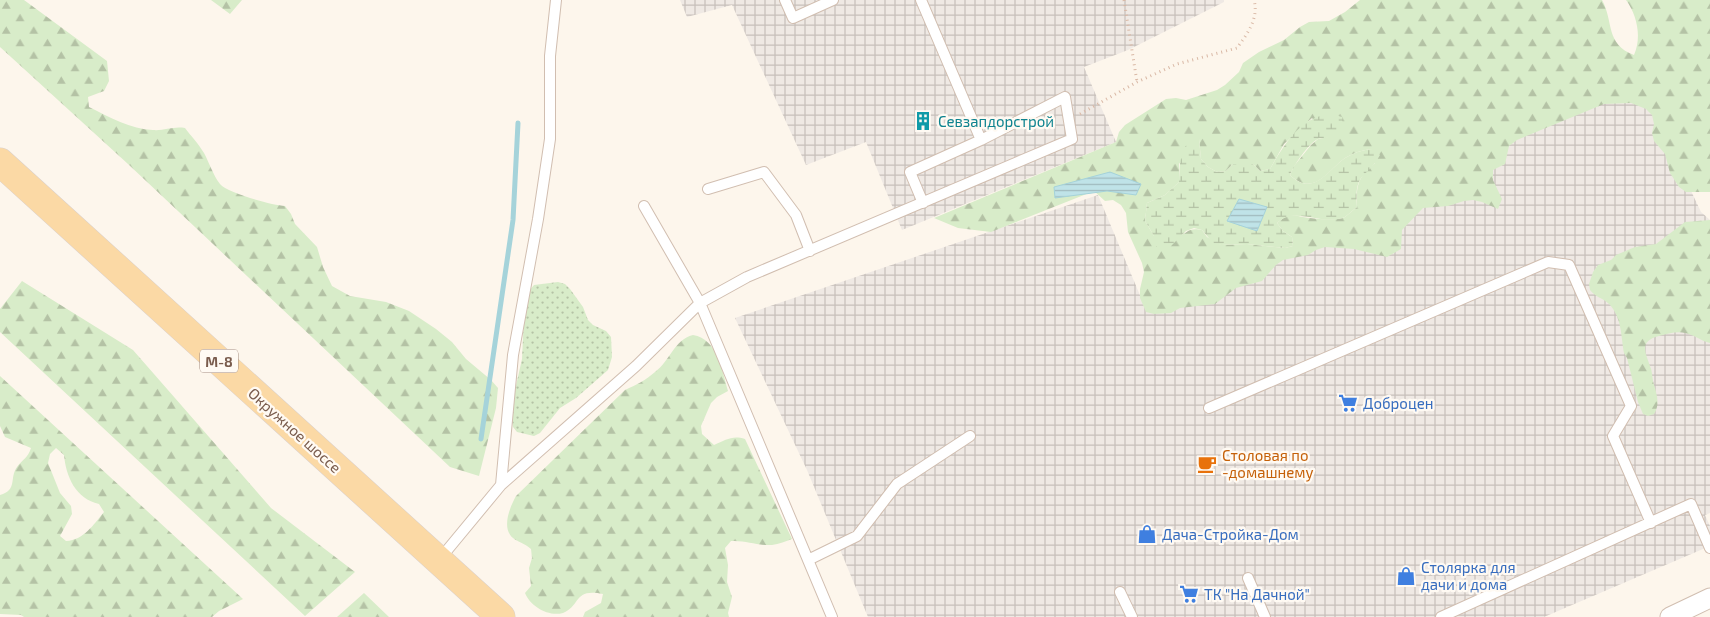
<svg xmlns="http://www.w3.org/2000/svg" width="1710" height="617" font-family="'Exo 2',sans-serif">
<style>
.industrial{fill:url(#industrial-grid)}
.grass{fill:url(#grass-dots)}
.forest{fill:url(#forest-firs);fill-rule:evenodd}
.wetland{fill:url(#wetland-marsh)}
.water{fill:url(#water-rules);stroke:#a5d3da}
.lines{fill:none;stroke-linecap:round;stroke-linejoin:round}
.stream{stroke:#a5d3da;stroke-width:5}
.service-casing{stroke:#d1beb0;stroke-width:12}
.minor-casing{stroke:#d1beb0;stroke-width:21}
.primary-casing{stroke:#dad1cd;stroke-width:29}
.path{stroke:#d9b8a5;stroke-width:3;stroke-dasharray:1 4;stroke-linecap:butt}
.service{stroke:#fff;stroke-width:10}
.minor{stroke:#fff;stroke-width:19}
.primary{stroke:#fbd9a5;stroke-width:28}
.labels{text-anchor:middle;dominant-baseline:central;stroke-width:4.5;stroke-linejoin:round;paint-order:stroke}
.shield{fill:#fffaf3;stroke:#a28b7f;stroke-width:1}
.shield-label{font-size:14px;font-weight:bold;fill:#7a5c4d}
.culture-label{font-size:15px;fill:#0d838f;stroke:#fffaf3;text-anchor:start}
.shop-label{font-size:15px;fill:#366cbe;stroke:#fffaf3;text-anchor:start}
.street-label{font-size:15px;fill:#7a5c4d;stroke:#fffaf3}
.food-label{font-size:15px;fill:#c56008;stroke:#fffaf3;text-anchor:start}
</style>
<defs>
<pattern id="industrial-grid" width="8" height="8" patternUnits="userSpaceOnUse" patternTransform="scale(1.25)"><rect width="8" height="8" fill="#efe9e4"/><path d="M0 4h8M4 0v8" fill="none" stroke="#c7c0bb"/></pattern>
<pattern id="grass-dots" width="8" height="8" patternUnits="userSpaceOnUse" patternTransform="scale(1.25)"><rect width="8" height="8" fill="#d8ecc9"/><path d="M2 2h.1M6 6h.1" fill="none" stroke="#b4c2a5" stroke-width="1.8" stroke-linecap="round"/></pattern>
<pattern id="forest-firs" width="22" height="20" patternUnits="userSpaceOnUse" patternTransform="scale(1.25)"><rect width="22" height="20" fill="#d8ecc9"/><path d="M5 1l3.5 6h-7zM16 11l3.5 6h-7z" fill="#b4c2a5"/></pattern>
<pattern id="wetland-marsh" width="20" height="14" patternUnits="userSpaceOnUse" patternTransform="scale(1.25)"><rect width="20" height="14" fill="#d8ecc9"/><path d="M1 5h8M5 5V1M11 12h8M15 12V8" fill="none" stroke="#b4c2a5"/></pattern>
<pattern id="water-rules" width="6" height="5" patternUnits="userSpaceOnUse" patternTransform="scale(1.25)"><rect width="6" height="5" fill="#bfe3e8"/><path d="M0 2.5h6" fill="none" stroke="#a0bbbe"/></pattern>
</defs>
<rect width="100%" height="100%" fill="#fdf6ec"/>
<!-- industrial -->
<path class="industrial" d="M680,0H1224V2L1128,50L1084,67L1116,142L902,230L866,142L806,165L732,5L687,17Z
M1637,77L1701,212L1710,220V513L1705,515L1710,526V546L1544,617H868L807,470L735,318L1098,195L1147,312L1505,164L1509,137Z"/>
<!-- grass -->
<path class="grass" d="M558,282L565,284L570,289L583,307L588,320L593,325L606,331L611,337L612,357L608,370L576,398L560,408L540,433L534,436L517,432L513,427L512,421L515,390L522,359L524,316L529,291L534,285Z"/>
<!-- forest -->
<path class="forest" d="M0,0H24L107,61L109,81L104,91L88,97L89,107C109,117 131,129 153,130C164,131 173,126 185,128C191,136 198,143 204,153C209,162 213,175 220,184C227,193 272,205 285,206L291,214L295,224L317,247L323,267L332,286L350,296L386,302L409,311L436,329L452,342L466,359L491,380L498,388L496,408L479,476L450,467L128,164L0,47Z
M211,0H242L230,14Z
M1360,0H1602C1614,22 1605,44 1634,55C1642,37 1637,15 1626,0H1710V192H1686L1679,187L1670,173L1665,154L1654,141L1652,133L1654,124L1652,115L1646,109L1631,103L1604,104L1517,140L1509,146L1505,164L1493,170V180L1502,199L1498,209L1482,202L1473,200L1464,201L1448,206L1423,208L1402,230L1401,249L1387,257L1354,249L1325,247L1316,250L1308,255L1283,260L1276,265L1262,281L1236,288L1215,304L1180,308L1171,313L1154,314L1146,312L1140,298V289L1144,272L1142,263L1128,232L1126,213L1121,205L1113,200L1105,201L1094,191L991,232L958,228L934,218L1116,142L1119,132L1125,125L1166,99L1176,98L1186,100L1217,90L1225,85L1239,72L1243,63L1259,52L1284,40L1300,27L1309,22L1329,21L1345,12ZM1312,118L1328,137L1318,139L1311,145L1294,166L1290,175C1314,198 1328,170 1345,158C1353,153 1362,150 1371,149L1375,163C1358,177 1356,185 1357,207C1353,210 1349,214 1345,217C1337,221 1319,219 1310,218C1295,217 1291,211 1277,223L1283,231L1292,237L1293,246L1285,248L1247,244L1221,245L1207,237L1202,230C1188,227 1188,233 1177,237C1169,240 1161,242 1154,245V236L1145,221L1147,203L1165,195L1179,182V164L1199,139L1201,159L1208,167L1217,172L1226,171L1233,164H1253L1260,171L1270,169L1284,144Z
M1710,220V343C1701,341 1695,335 1685,333C1677,331 1667,334 1659,336C1639,341 1645,352 1650,366C1652,370 1652,376 1653,381C1656,393 1661,403 1654,414L1648,416L1643,414L1638,402L1627,358L1624,353C1621,337 1622,317 1609,304C1603,298 1595,297 1590,290L1589,284L1593,272L1598,265L1611,260L1616,255L1635,247L1656,244L1685,222Z
M22,281L133,350L271,508L355,572L305,616L0,332V309Z
M693,335C718,339 722,371 728,391L717,397L711,403L701,426L702,434L714,445C726,440 732,435 745,439L792,539C786,541 779,544 772,545C758,546 746,540 731,541L725,548L728,565L727,582L732,597L728,613L729,617H583L585,612L601,603L603,594C573,588 581,606 563,613C548,617 530,606 525,593L531,586L529,568L532,558L531,549C524,543 518,542 513,538C501,528 510,507 516,496L625,390C636,385 646,380 655,372C670,361 674,340 693,335Z
M0,376L243,599L219,611L212,617H24L21,615L0,614V495C18,490 9,478 17,467C23,459 28,458 31,448L5,437L0,426ZM56,448L64,455C66,477 76,499 99,504L104,512C93,525 84,540 66,541L60,536L72,514L71,506L60,493L48,463L50,454Z
M364,593L389,617H337Z"/>
<!-- wetland -->
<path class="wetland" d="M1332,114L1342,117L1343,127C1337,132 1333,136 1326,138C1324,138 1319,138 1318,139C1308,144 1294,165 1290,175C1313,198 1328,170 1345,158C1353,153 1362,150 1371,149L1380,155C1366,180 1354,171 1357,207C1353,210 1349,214 1345,217C1323,227 1295,205 1277,223L1283,231L1292,237L1293,246L1285,248L1247,244L1221,245L1213,243L1202,230L1194,228L1186,231L1169,248L1161,249L1154,245V236L1145,221L1147,203L1165,195L1179,182C1180,163 1179,155 1190,139H1199L1201,159L1208,167L1217,172L1226,171L1233,164H1253L1260,171L1270,169C1284,145 1301,115 1332,114Z"/>
<!-- water -->
<path class="water" d="M1110,172L1141,184L1136,195L1107,191L1055,198L1054,187Z
M1239,199L1267,207L1257,231L1227,221Z"/>
<g class="lines">
<!-- stream -->
<path class="stream" d="M481,439L513,220L518,123"/>
<!-- service casing -->
<g class="service-casing">
<path id="service" d="M785,0L793,18L833,0
M921,0L981,140
M708,189L764,172L796,215L810,251
M1209,408L1548,262L1569,265L1631,406L1613,436L1651,523
M501,485L513,355L538,219L550,139V56L556,0
M439,560L501,485L636,366L700,303L644,206
M808,560L857,536L897,484L970,436
M1248,578L1265,617
M1120,592L1132,617
M832,617L700,303L747,277L1072,139L1065,97L981,140L910,172L923,203
M1441,617L1691,504L1710,548"/>
</g>
<!-- minor casing -->
<g class="minor-casing">
<path id="minor" d="M1670,617L1710,598"/>
</g>
<!-- primary casing -->
<g class="primary-casing">
<path id="primary" d="M0,162L501,617"/>
</g>
<!-- path -->
<path class="path" d="M1124,0L1137,82
M1080,114L1137,82L1177,64L1237,48C1247,34 1259,19 1254,0"/>
<!-- service -->
<use href="#service" class="service"/>
<!-- minor -->
<use href="#minor" class="minor"/>
<!-- primary -->
<use href="#primary" class="primary"/>
</g>
<!-- icons -->
<defs>
<g id="building-bare" transform="scale(1.5)"><path d="M-4-6H4V6H1V3H-1V6H-4ZM-2.5-4.3h1.7v1.8h-1.7ZM.8-4.3h1.7v1.8H.8ZM-2.5-1h1.7V.8h-1.7ZM.8-1h1.7V.8H.8Z" fill="#0f9aa8" stroke="#fffaf3" stroke-width="2.5" paint-order="stroke"/></g>
<g id="supermarket-bare" transform="scale(1.5)"><path d="M-6-5.5h2.5l.6 2H6L4.5 2H-2.5L-4.4-4H-6ZM-1.5 3.2a1.3 1.3 0 1 0 .1 0ZM3 3.2a1.3 1.3 0 1 0 .1 0Z" fill="#3f7fe0" stroke="#fffaf3" stroke-width="2.5" paint-order="stroke"/></g>
<g id="cafe-bare" transform="scale(1.5)"><path d="M-5.5-4.5H6V0H3Q3 3.5 0 3.5H-2.5Q-5.5 3.5-5.5 0ZM3-3.2v2h1.7v-2ZM-6 4.5H4V6H-6Z" fill="#e8710a" stroke="#fffaf3" stroke-width="2.5" paint-order="stroke"/></g>
<g id="shop-bare" transform="scale(1.5)"><path d="M-5-2.5h2.3a2.7 3.5 0 0 1 5.4 0H5L5.5 6h-11ZM-1.5-2.5h3a1.5 2.3 0 0 0-3 0Z" fill="#3f7fe0" stroke="#fffaf3" stroke-width="2.5" paint-order="stroke"/></g>
</defs>
<g fill-rule="evenodd">
<use href="#building-bare" x="923" y="121"/>
<use href="#supermarket-bare" x="1348" y="403"/>
<use href="#cafe-bare" x="1207" y="464"/>
<use href="#shop-bare" x="1147" y="534"/>
<use href="#shop-bare" x="1406" y="576"/>
<use href="#supermarket-bare" x="1189" y="594"/>
</g>
<g class="labels">
<!-- shield labels -->
<rect class="shield" x="200" y="349.5" width="38" height="23" rx="4"/>
<g class="shield-label">
<text x="219" y="361">М-8</text>
</g>
<!-- culture labels -->
<g class="culture-label">
<text x="938" y="121">Севзапдорстрой</text>
</g>
<!-- shop labels -->
<g class="shop-label">
<text x="1363" y="403">Доброцен</text>
<text x="1162" y="534">Дача-Стройка-Дом</text>
<text x="1421" y="567">Столярка для<tspan x="1421" dy="17">дачи и дома</tspan></text>
<text x="1204" y="594">ТК "На Дачной"</text>
</g>
<!-- street labels -->
<g class="street-label">
<text transform="translate(295 430) rotate(42)">Окружное шоссе</text>
</g>
<!-- food labels -->
<g class="food-label">
<text x="1222" y="455">Столовая по<tspan x="1222" dy="17">-домашнему</tspan></text>
</g>
</g>
</svg>
